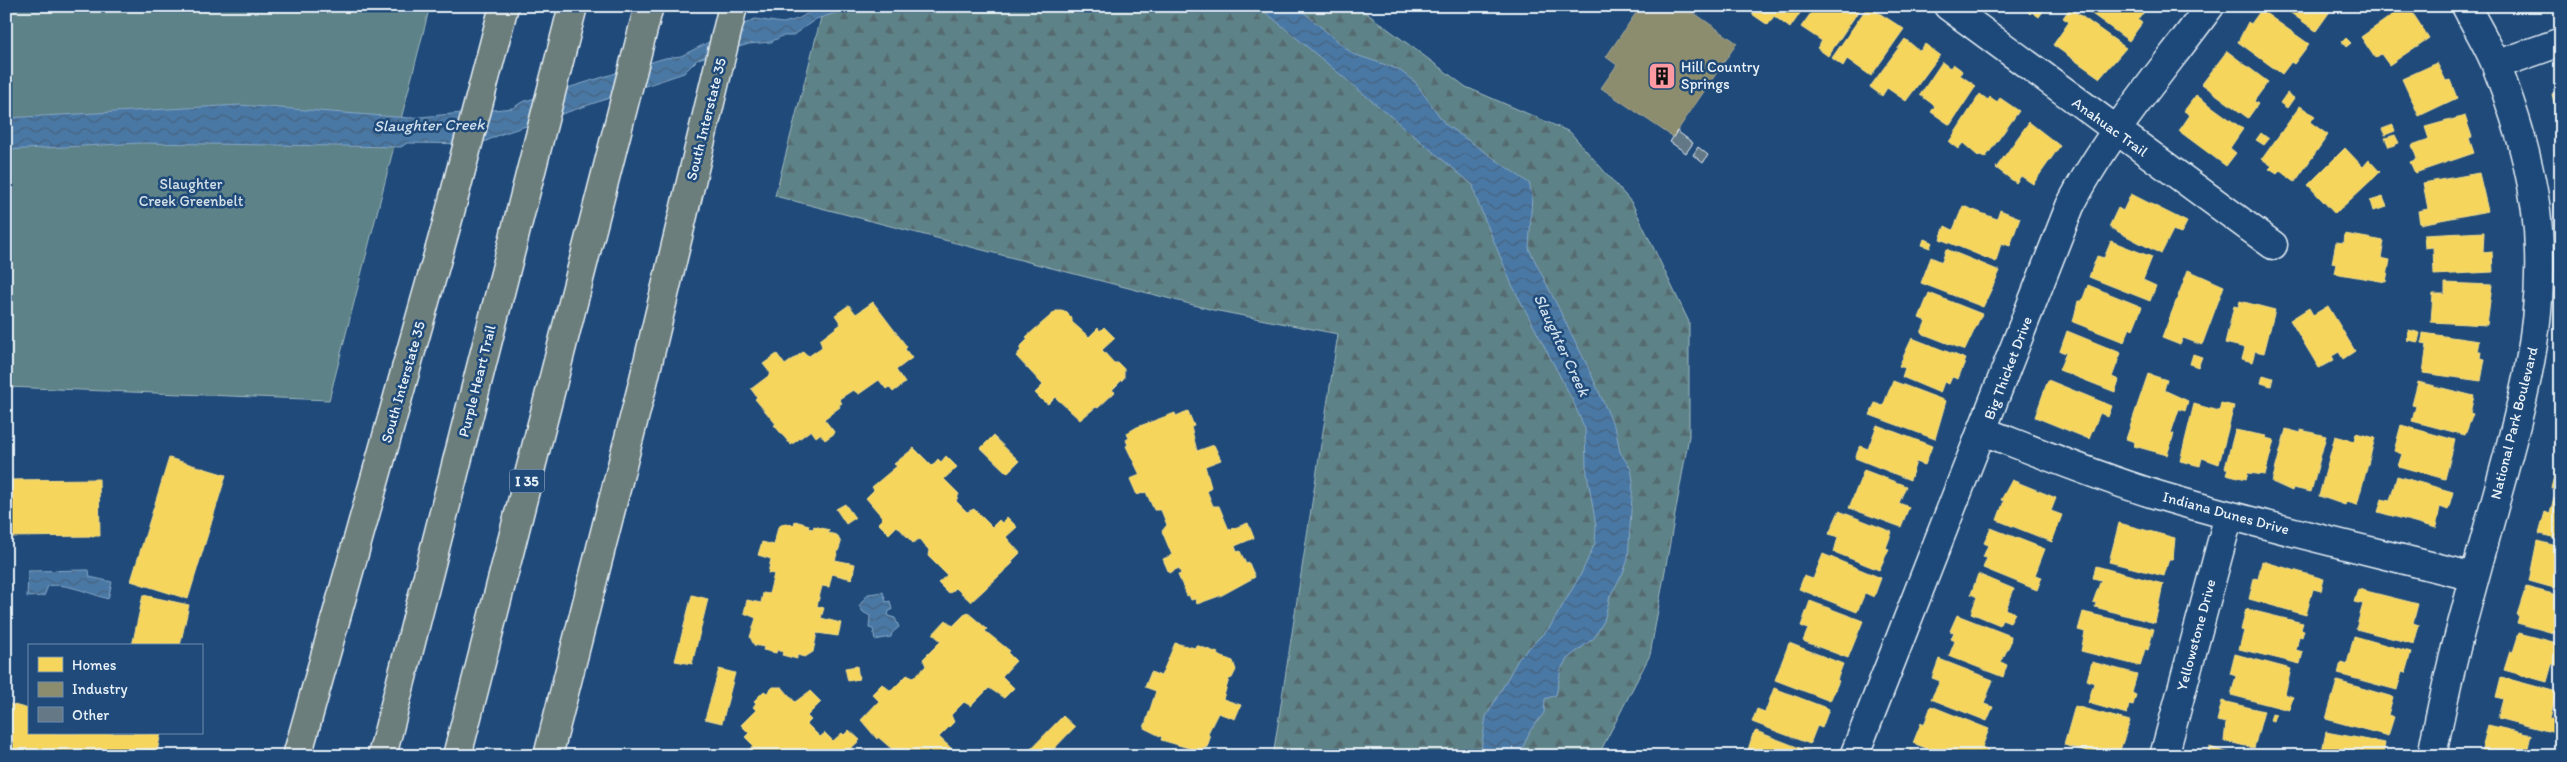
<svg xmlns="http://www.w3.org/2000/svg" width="2567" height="762" font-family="Itim,sans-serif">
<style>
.green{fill:#5d8287;stroke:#a2bac0}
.forest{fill:url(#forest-firs);stroke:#a2bac0}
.water{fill:url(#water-waves);stroke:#88a8c6}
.homes{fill:#f6d55c;stroke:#f2dd8b}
.industry{fill:#8c8c6e;stroke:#a8aa97}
.building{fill:#647886;stroke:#e8f1f8}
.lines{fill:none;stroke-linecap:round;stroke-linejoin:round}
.minor-casing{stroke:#e8f1f8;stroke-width:31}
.major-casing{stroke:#e8f1f8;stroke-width:31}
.highway-casing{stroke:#e8f1f8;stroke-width:31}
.minor{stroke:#1f4a7a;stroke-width:28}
.major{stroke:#6c7e7c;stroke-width:28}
.highway{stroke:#6c7e7c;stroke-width:28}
.labels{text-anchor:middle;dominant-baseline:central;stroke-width:5;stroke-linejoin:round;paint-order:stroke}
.shield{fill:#1f4a7a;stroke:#acbfd2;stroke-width:1}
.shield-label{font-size:14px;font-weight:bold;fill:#e8f1f8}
.poi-label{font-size:15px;fill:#e8f1f8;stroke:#1f4a7a;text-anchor:start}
.street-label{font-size:15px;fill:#e8f1f8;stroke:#1f4a7a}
.park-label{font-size:15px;fill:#d3e0e7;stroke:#1f4a7a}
.water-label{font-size:16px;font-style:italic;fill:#d0dfec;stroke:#1f4a7a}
</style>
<defs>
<pattern id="forest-firs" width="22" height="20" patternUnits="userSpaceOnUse" patternTransform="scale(1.25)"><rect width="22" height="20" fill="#5d8287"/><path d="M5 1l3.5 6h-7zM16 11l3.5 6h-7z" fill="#546b6f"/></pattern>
<pattern id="water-waves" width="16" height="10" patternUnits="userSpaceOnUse" patternTransform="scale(1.25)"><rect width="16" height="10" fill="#4878a5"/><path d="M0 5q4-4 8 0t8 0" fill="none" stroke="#47627c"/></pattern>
</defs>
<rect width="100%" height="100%" fill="#1f4a7a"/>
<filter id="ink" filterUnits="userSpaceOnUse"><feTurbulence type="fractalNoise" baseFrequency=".02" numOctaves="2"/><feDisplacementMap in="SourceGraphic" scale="10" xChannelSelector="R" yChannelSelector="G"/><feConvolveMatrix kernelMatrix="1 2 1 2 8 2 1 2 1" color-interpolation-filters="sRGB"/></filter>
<g filter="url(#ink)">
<!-- green -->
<path class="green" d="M6,6H430L329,400L7,387Z"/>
<!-- forest -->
<path class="forest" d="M824,6H1357L1466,87L1570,132L1632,203L1689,322V436L1650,655L1598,756H1273L1338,334L1213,310L775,196Z"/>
<!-- water -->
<path class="water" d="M820,6H843L836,13L816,19L792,36H782L771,42L749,44L698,59L684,73L499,135L480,144L407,143L401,147L141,143L6,150V118L240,105L410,118L513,108L522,102L665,58L681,56L755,19L783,23L798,19Z
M1258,6H1296L1353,54L1398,69L1415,82L1445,124L1529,183L1532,195L1529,249L1588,367L1616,431L1620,452L1631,469L1633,480L1628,559L1623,573L1610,596L1604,621L1594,638L1567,659L1561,669L1556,695L1545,699L1544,713L1530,731L1519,756H1480L1486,717L1519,658L1550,627L1581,574L1595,543L1596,526L1586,467L1585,429L1572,399L1512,285L1476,198L1473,185Z
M89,570L90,577L112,582L108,599C91,594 64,582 48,586L44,596L27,597L28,571Z
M883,592L886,602L890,601L892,610L889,611L888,616L895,618L899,627L892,633L891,637L875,640L873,629L869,628L870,616L863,612L859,606L868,594Z"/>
<!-- homes -->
<path class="homes" d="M1758,6H1805L1790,28L1774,16L1768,25L1752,14Z
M1816,6H1862L1828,56L1817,48L1822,41L1801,27Z
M1868,6L1904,29L1871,76L1847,59L1843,66L1832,58Z
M2022,6H2047L2039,17L2032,12L2030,14Z
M2081,6H2148L2138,20L2142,23L2129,41Z
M2281,6H2336L2333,12L2331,10L2316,31Z
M2405,6H2408L2429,38L2389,65L2381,54L2375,58L2361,37Z
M2070,8L2126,48L2100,78L2053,45L2069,22L2063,18Z
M2261,10L2309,44L2294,64L2291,62L2282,74L2238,42L2248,22L2251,24Z
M2346,38L2351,43L2346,47L2342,42Z
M1905,39L1920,51L1925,44L1940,55L1906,101L1887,88L1882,96L1870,87Z
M2227,51L2268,82L2254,101L2258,104L2248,118L2202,84Z
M1942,62L1950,68L1953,64L1960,69L1962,71L1960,75L1976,86L1950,125L1931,112L1935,106L1920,95Z
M2437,63L2446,81L2450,80L2457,98L2419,116L2402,79Z
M2558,92H2561V130L2552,94Z
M2287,93L2294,98L2287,108L2280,103Z
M1980,94L1988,100L1990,97L1997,102L2000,98L2019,111L1985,158L1981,155L1978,156L1963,143L1958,149L1949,142Z
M2196,95L2243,129L2230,148L2236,153L2226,166L2179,131L2190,115L2184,111Z
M2300,106L2315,116L2310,122L2328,135L2295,182L2280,171L2277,174L2269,169L2272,166L2262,159Z
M2465,116L2472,137L2469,138L2474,153L2415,173L2410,162L2417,159L2412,145L2429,139L2425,127Z
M2029,122L2060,146L2033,184L2021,176L2016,183L1996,168Z
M2393,125L2395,131L2385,135L2382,129Z
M2261,133L2269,139L2264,145L2256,140Z
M2395,135L2399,143L2389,147L2385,138Z
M2345,148L2363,167L2369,160L2380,172L2335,214L2308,185Z
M2479,173L2488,211L2420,224L2418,211L2428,209L2423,183Z
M2131,194L2187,222L2181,234L2173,230L2161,254L2109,227L2118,208L2123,211Z
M2383,197L2387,207L2373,211L2370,201Z
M1963,206L1997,219L2000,210L2020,218L2010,246L2001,243L1996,262L1940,239L1945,226L1953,230Z
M2484,232L2483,252L2492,251L2493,272L2434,275L2433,247L2425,248L2424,235Z
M2345,234L2384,241L2381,258L2390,260L2386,282L2334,273L2336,264L2332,263L2336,242L2344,243Z
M1924,239L1932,242L1930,248L1922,245Z
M2111,241L2152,257L2143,280L2156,286L2150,301L2089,277L2097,256L2104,258Z
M1946,249L2000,271L1983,307L1921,283L1931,257L1942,262Z
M2188,270L2224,286L2202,345L2183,338L2180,345L2162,338Z
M2445,283L2492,285L2487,325L2431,322L2433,294H2445Z
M2088,285L2142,307L2133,329L2130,328L2124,342L2073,322L2078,301H2082Z
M1929,293L1982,314L1965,350L1921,333L1926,321L1919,318Z
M2240,301L2275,310L2264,353L2255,351L2252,362L2242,359L2245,348L2225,343L2234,306L2238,307Z
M873,302L907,347L905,349L912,358L896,370L905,383L893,392L889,387L886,389L879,380L859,394L853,390L839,399L842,403L839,405L840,407L824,419L835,433L825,440L820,434L816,437L811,430L791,445L774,425L776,424L755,399L757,397L751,389L771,374L763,364L777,354L785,365L803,352L809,356L822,347L820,340L841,324L835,315L849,305L856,314Z
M2328,306L2355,351L2343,359L2339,352L2332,356L2334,360L2319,368L2290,320L2309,308L2313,315Z
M1056,311H1065L1072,318V322L1089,337L1098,328L1100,331L1104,327L1115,338L1102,350L1114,363H1118L1124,369V378L1112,390L1115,392L1098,408L1096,407L1080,420L1055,397L1048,404L1043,401L1035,393L1043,385L1016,356L1021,350L1019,348L1028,339L1026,337Z
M2409,330L2420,333L2418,342L2407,340Z
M2067,331L2121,353L2112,377L2119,380L2115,392L2059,370L2066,353L2060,351Z
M2423,333L2479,341L2477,352H2481L2480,358L2485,359L2481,381L2423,373L2427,344L2422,343Z
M1912,338L1966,359L1958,379L1952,377L1949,384L1944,382L1940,393L1902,377L1905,368L1899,366Z
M2193,354L2202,357L2198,367L2190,364Z
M2148,374L2167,380L2164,390L2188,401L2185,411L2179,409L2171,433L2174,434L2167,455L2134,446L2135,442L2126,439Z
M2263,375L2273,378L2271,386L2261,383Z
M2048,380L2112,406L2108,417L2100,413L2089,439L2035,417Z
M1893,381L1946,401L1935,439L1870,415L1875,403L1883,406Z
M2418,382L2474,396L2470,413L2473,414L2465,435L2412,421L2416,406L2412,405Z
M2221,403L2234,406L2219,464L2202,458L2200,466L2180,461L2194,404L2219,411Z
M1188,411L1194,426L1191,427L1197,451L1214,445L1221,460L1205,466L1211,487L1207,491L1213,506H1219L1229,530L1248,523L1254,538L1235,546L1237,552L1240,551L1246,564L1249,563L1255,577L1222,595L1197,604L1195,599L1191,600L1189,595L1187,596L1178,575L1181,574L1179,568L1169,573L1163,559L1172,555L1162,531L1167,525L1161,510H1154L1146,492L1137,495L1130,479L1140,475L1126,446L1128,445L1126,440L1129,438L1127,433L1137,427L1175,413L1176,416Z
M1877,425L1932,446L1925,465L1916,462L1910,480L1855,458L1860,446L1868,449Z
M2401,425L2455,440L2445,479L2398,466L2402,454L2394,451Z
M2286,429L2301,433V430L2326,436L2311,492L2293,488L2292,491L2272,482Z
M2235,430L2266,436L2265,438L2274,440L2265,475L2248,473L2246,479L2226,474L2228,468H2225Z
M2356,433L2375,438L2357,505L2347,502L2345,505L2319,496L2335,436L2354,441Z
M993,436L1019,461L1007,473L981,448Z
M914,448L932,466L938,459L941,462L946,456L957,467L944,479L959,494L956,501L967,512L974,509L992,527L999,520L1002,523L1007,517L1017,527L1006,537L1020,553L1012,561L1013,563L971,602L956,588L950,593L946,591L938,583L947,575L928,556L929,550L919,539L913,543L897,526L889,534L878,523L883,518L866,498L874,490L872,487L897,466L894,464Z
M169,458L226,475L188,599L131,581Z
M2561,464V491L2551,488L2556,469H2559Z
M1864,470L1906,486L1899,503L1909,507L1901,527L1849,508Z
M2397,476L2453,492L2448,510L2440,507L2436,528L2378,512L2382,499L2390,501Z
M99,479L100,536L6,537V480Z
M2012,480L2056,498L2051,511L2062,515L2052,542L1997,520L2004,501L2001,500Z
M2554,497L2561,499V539L2539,534L2545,512L2550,514Z
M845,504L855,518L846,524L836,509Z
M1839,511L1892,532L1886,548L1889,549L1879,570L1834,552L1838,537L1829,534Z
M795,521L809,525L808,528L813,529L814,526L829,530L828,533L837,535L841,543L835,560L855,564L852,579L832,574L829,587L822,586L817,606L824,608L821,618L841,623L838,636L817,633L813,652L805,657L797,655V659L782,655L783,652L777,650L776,653L763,650L764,647L754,645L750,637L756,618L744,613L747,600L761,603L763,593L769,594L774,574L768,573L771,559L758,555L762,542L774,545L778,527L785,523L794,525Z
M2119,523L2175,538L2173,559H2169L2164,576L2109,562Z
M1991,528L2045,549L2035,575L2042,577L2037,590L1983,568L1987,558L1983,557L1988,545L1984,543Z
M2537,541L2561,547V590L2529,581Z
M1823,554L1881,578L1874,597L1865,593L1857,612L1799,589L1804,576L1813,579Z
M2262,561L2324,579L2321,591L2313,589L2306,615L2249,599L2254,578L2258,579Z
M2096,566L2163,584L2155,623L2095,607L2096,603L2093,602L2101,580L2093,578Z
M1978,574L2014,589L2006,609L2015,613L2010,622L2002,619L2000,625L1971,613L1977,597L1971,594Z
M2526,587L2561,596V635L2517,623L2519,616L2517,615Z
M2358,589L2418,604L2413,623L2419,625L2414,644L2356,629L2363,604L2354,602Z
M143,595L189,605L180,646H132Z
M692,595L708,599L692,664L675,661Z
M1810,601L1863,621L1848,658L1803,641L1808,629L1801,626Z
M2246,609L2303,623L2301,629L2304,630L2302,637L2299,636L2296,650L2303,652L2300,664L2239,649L2244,631L2241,630Z
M967,612L987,629L985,631L1010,651L1008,653L1016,661L1002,676L1014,688L1004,698L989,688L971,706L964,702L951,715L954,722L939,737L952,749L946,756L937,754L934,756L929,750L924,756H895L891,752L893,750L878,737L877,739L861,720L879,701L872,694L882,684L891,691L907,675L913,678L926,666L923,659L941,641L933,634L946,620L953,626Z
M2083,612L2154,629L2148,650L2145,649L2140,666L2081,651L2085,632L2078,630Z
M1957,615L2011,636L2010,644L2001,662L2007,665L2003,677L1949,656L1955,641L1951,639L1954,632L1950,631Z
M2519,633L2561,644L2559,666L2552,664L2547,682L2504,670L2510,651L2513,652Z
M2354,636L2411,652L2405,673L2402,672L2397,690L2338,674L2341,662L2347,664Z
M1175,643L1195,648L1196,645L1218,653L1217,655L1233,661L1236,670L1232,678L1229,679L1223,699L1241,705L1235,719L1218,713L1208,733L1210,738L1207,747L1199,751L1161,740L1162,737L1144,728L1156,691L1145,687L1151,672L1161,676Z
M1789,643L1843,664L1837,680L1839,681L1830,701L1775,680Z
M2235,654L2291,669L2285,694L2293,697L2289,710L2231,695L2236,676L2230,674Z
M1939,659L1993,680L1984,704L1993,707L1987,721L1931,699L1940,681L1932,678Z
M2092,662L2137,674L2132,693L2136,695L2133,705L2129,704L2127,714L2088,703L2094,683L2087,680Z
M857,666L859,679L848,681L845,668Z
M719,669L735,673L722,723L705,719Z
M2501,677L2557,692L2550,718L2558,721L2555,733L2498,718L2503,699L2496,697Z
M2337,681L2393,697L2388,715L2394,717L2388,736L2326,719Z
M773,687H782L795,702L810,691L821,702L807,716L811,720L807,724L820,737L825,733L833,741L842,733L844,735L849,730L860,740L848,751L853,756H745L753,745L745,737L749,733L741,725L756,710L753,707L756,703L754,701L764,691L767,693Z
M1774,688L1829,709L1822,728L1817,726L1810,744L1752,722L1757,709L1765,712Z
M2222,701L2264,711L2254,748L2224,741L2226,723L2217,721Z
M6,703L29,709V733H161L156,756H6Z
M1931,706L1989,729L1982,747L1990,751L1988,756H1946L1913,743L1921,723L1924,725Z
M2075,706L2130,721L2118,756H2105L2064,745Z
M2272,714L2276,715L2274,721L2270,720Z
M1063,716L1075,727L1047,756H1024Z
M2488,725L2531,735L2527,752L2539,756H2480Z
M1756,731L1810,752L1808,756H1746L1753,734Z
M2326,732L2385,743L2383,756H2312L2313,750L2322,751Z
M2209,747L2240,756H2207Z
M1911,749L1929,756H1908Z
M2055,751L2072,756H2054Z"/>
<!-- industry -->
<path class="industry" d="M1648,6H1684L1737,43L1673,137L1601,88L1617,65L1606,57L1638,10L1643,13Z"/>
<!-- building -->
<path class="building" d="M1677,131L1693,143L1686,153L1670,142Z
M1698,147L1708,155L1703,163L1693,155Z"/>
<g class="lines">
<!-- minor casing -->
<g class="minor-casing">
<path id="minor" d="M1948,6L2273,245
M2496,65L2561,42
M1983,431C2040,453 2096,476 2154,494C2260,526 2368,550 2474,577
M1854,756L2070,206C2104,138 2164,69 2210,6
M2164,756L2229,515
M2432,756C2448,669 2473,584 2496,499C2519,417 2542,337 2539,251C2538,189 2519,123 2496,65C2488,45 2476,26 2466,6"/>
</g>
<!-- major casing -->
<g class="major-casing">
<path id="major" d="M297,756L449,216L504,6
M548,756L643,383L733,6"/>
</g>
<!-- highway casing -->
<g class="highway-casing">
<path id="highway" d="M382,756L573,6
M457,756L649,6"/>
</g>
<!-- minor -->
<use href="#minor" class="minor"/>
<!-- major -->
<use href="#major" class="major"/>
<!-- highway -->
<use href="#highway" class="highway"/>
</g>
</g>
<!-- icons -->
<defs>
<g id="building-square" transform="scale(1.4375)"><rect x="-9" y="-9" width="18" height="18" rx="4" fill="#ff9aa2" stroke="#1f4a7a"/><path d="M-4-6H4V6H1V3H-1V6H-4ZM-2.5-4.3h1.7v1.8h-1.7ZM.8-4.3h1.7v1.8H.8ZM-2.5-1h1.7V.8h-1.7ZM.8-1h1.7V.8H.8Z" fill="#111"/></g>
</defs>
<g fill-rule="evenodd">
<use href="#building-square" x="1662" y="76"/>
</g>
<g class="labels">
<!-- shield labels -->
<rect class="shield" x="509.5" y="469.5" width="35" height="23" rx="4"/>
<g class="shield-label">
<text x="527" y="481">I 35</text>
</g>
<!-- poi labels -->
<g class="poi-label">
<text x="1681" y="67">Hill Country<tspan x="1681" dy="17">Springs</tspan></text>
</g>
<!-- street labels -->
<g class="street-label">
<text transform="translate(706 119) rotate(-76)">South Interstate 35</text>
<text transform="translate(2110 127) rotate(36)">Anahuac Trail</text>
<text transform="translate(2008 368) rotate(-69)">Big Thicket Drive</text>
<text transform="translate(477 381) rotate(-76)">Purple Heart Trail</text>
<text transform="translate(403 382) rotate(-74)">South Interstate 35</text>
<text transform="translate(2514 423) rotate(-76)">National Park Boulevard</text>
<text transform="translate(2226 513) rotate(15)">Indiana Dunes Drive</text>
<text transform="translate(2196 635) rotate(-75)">Yellowstone Drive</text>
</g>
<!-- park labels -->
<g class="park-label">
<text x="191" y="184">Slaughter<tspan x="191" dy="17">Creek Greenbelt</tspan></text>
</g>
<!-- water labels -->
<g class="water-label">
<text transform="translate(429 125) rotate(-1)">Slaughter Creek</text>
<text transform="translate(1562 345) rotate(65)">Slaughter Creek</text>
</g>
</g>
<!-- margin -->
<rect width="2567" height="762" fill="none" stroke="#1f4a7a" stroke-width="25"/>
<rect x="12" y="12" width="2542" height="737" fill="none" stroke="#e8f1f8" stroke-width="2" filter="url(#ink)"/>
<!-- legend -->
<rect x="28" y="644" width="175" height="90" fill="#1f4a7a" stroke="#6f8dac"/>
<rect x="38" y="657" width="25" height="15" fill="#f6d55c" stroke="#6f8dac"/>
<text x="72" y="670" font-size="15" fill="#e8f1f8">Homes</text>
<rect x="38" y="682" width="25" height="15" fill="#8c8c6e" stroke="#6f8dac"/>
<text x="72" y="694" font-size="15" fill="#e8f1f8">Industry</text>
<rect x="38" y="707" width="25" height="15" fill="#647886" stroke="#6f8dac"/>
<text x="72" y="720" font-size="15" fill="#e8f1f8">Other</text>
</svg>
